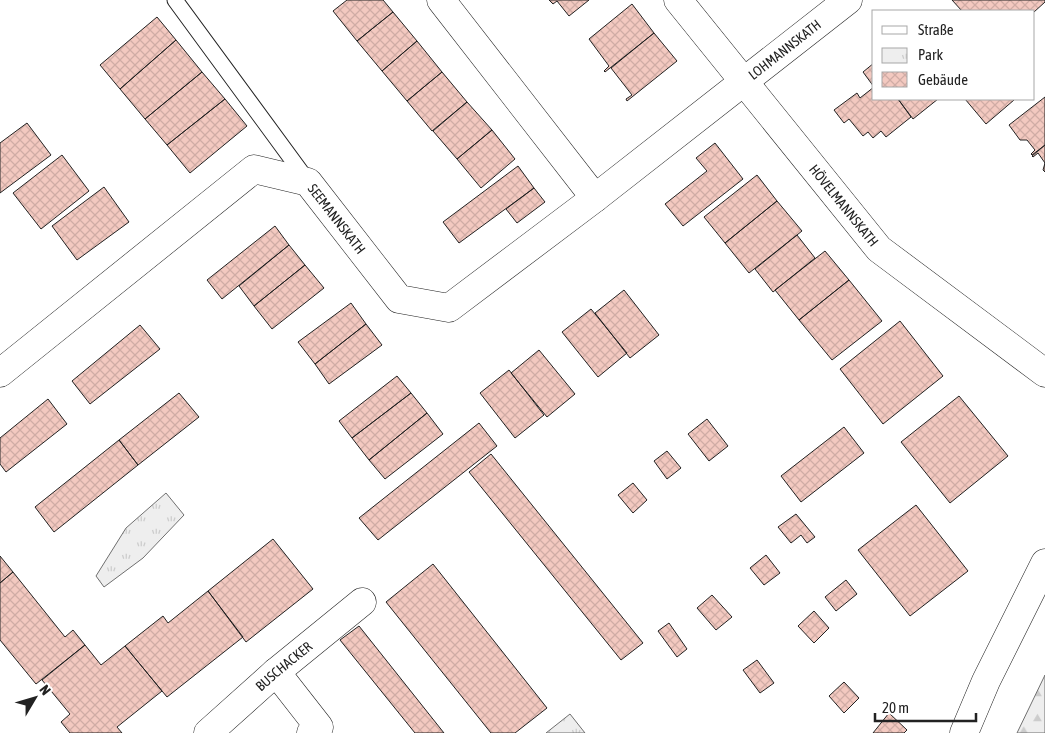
<svg xmlns="http://www.w3.org/2000/svg" width="1045" height="733" font-family="'Asap Condensed',sans-serif">
<style>
.forest{fill:url(#forest-firs);stroke:#6f6f6f}
.park{fill:url(#park-tufts);stroke:#6f6f6f}
.building{fill:url(#building-cross-hatch);stroke:#222}
.lines{fill:none;stroke-linecap:round;stroke-linejoin:round}
.service-casing{stroke:#222;stroke-width:17}
.minor-casing{stroke:#222;stroke-width:29}
.secondary-casing{stroke:#222;stroke-width:29}
.service{stroke:#fff;stroke-width:15}
.minor{stroke:#fff;stroke-width:28}
.secondary{stroke:#fff;stroke-width:28}
.labels{text-anchor:middle;dominant-baseline:central;stroke-width:4;stroke-linejoin:round;paint-order:stroke}
.street-label{font-size:14px;fill:#222;stroke:#fff}
</style>
<defs>
<pattern id="forest-firs" width="22" height="20" patternUnits="userSpaceOnUse" patternTransform="scale(1.25)"><rect width="22" height="20" fill="#eee"/><path d="M5 1l3.5 6h-7zM16 11l3.5 6h-7z" fill="#ccc"/></pattern>
<pattern id="park-tufts" width="24" height="20" patternUnits="userSpaceOnUse" patternTransform="scale(1.25)"><rect width="24" height="20" fill="#eee"/><path d="M3 7l-1-3M5 7V3M7 7l1-3M15 17l-1-3M17 17v-4M19 17l1-3" fill="none" stroke="#ccc"/></pattern>
<pattern id="building-cross-hatch" width="8" height="8" patternUnits="userSpaceOnUse" patternTransform="scale(1.25)"><rect width="8" height="8" fill="#f3c9c0"/><path d="M0 0l8 8M0 8l8-8" fill="none" stroke="#d0aca5"/></pattern>
</defs>
<rect width="100%" height="100%" fill="#fff"/>
<!-- forest -->
<path class="forest" d="M1045,675V733H1017Z"/>
<!-- park -->
<path class="park" d="M166,493L184,515L143,558L104,587L96,576L126,528Z
M570,714L585,733H546Z"/>
<!-- building -->
<path class="building" d="M347,0H383L393,12L357,41L333,11Z
M549,0H589L569,16L557,1L553,4Z
M952,0H1045V2L1034,12L962,11Z
M632,4L654,33L605,72L604,71L609,66L589,39Z
M393,12L417,41L382,71L357,41Z
M157,17L176,40L120,89L100,65Z
M654,33L677,61L627,101L626,99L632,95L611,68Z
M176,40L202,72L145,119L120,89Z
M417,41L442,72L407,101L382,71Z
M874,63V87L863,72Z
M202,72L225,99L167,145L145,119Z
M442,72L467,102L432,131L407,101Z
M874,87V99H898L911,117L886,137L881,131L873,138L868,132L863,136L849,119L844,123L834,110L857,93L860,98Z
M1045,97V145L1032,155L1031,154L1035,150L1027,140H1020L1009,125Z
M225,99L247,126L190,173L167,145Z
M898,99H938L913,119Z
M965,99H1013L1014,100L986,124Z
M467,102L492,130L457,159L433,131Z
M27,123L51,155L0,193V143Z
M492,130L515,159L481,188L457,159Z
M715,143L743,179L683,226L665,204L707,171L696,158Z
M1045,145V172L1043,170L1045,163L1038,153L1033,157L1032,156Z
M62,155L89,191L41,229L13,193Z
M518,166L534,188L459,243L443,222Z
M757,175L777,201L725,243L704,217Z
M104,187L129,222L77,260L52,226Z
M534,188L545,202L517,223L506,209Z
M777,201L802,231L749,273L725,243Z
M275,226L289,245L222,299L207,280Z
M797,235L815,258L773,292L755,269Z
M289,245L305,265L254,306L239,286Z
M825,251L849,280L799,320L775,290Z
M305,265L324,288L272,329L254,306Z
M849,280L882,321L832,360L799,320Z
M624,290L659,335L630,358L595,313Z
M351,303L366,324L315,364L298,342Z
M591,309L627,353L598,377L562,332Z
M900,321L943,376L883,424L840,369Z
M366,324L382,345L329,384L315,364Z
M140,325L160,349L90,404L72,381Z
M539,350L575,394L547,417L511,373Z
M509,370L544,415L515,438L480,393Z
M397,376L411,393L352,438L339,421Z
M179,393L199,417L138,465L119,440Z
M411,393L427,413L369,460L352,438Z
M959,396L1008,456L950,503L901,442Z
M48,399L67,424L6,472L0,464V438Z
M427,413L443,434L385,479L369,460Z
M707,419L728,446L709,461L688,434Z
M479,423L497,446L378,540L359,518Z
M844,427L864,453L801,502L781,476Z
M119,440L138,465L54,532L35,507Z
M667,451L681,468L667,479L654,461Z
M491,454L643,643L621,660L469,472Z
M633,483L647,500L633,513L618,495Z
M916,505L968,571L910,616L858,550Z
M796,514L815,537L807,543L801,535L791,543L778,527Z
M273,539L313,589L246,642L208,591Z
M766,555L780,573L764,585L750,568Z
M0,556L13,572L0,583Z
M433,564L547,708L515,733H491L386,602Z
M13,572L65,637L73,630L85,645L36,684L0,640V583Z
M846,580L857,594L836,611L825,597Z
M208,591L243,637L167,697L125,646L163,616L168,623Z
M712,595L732,617L716,630L697,608Z
M814,611L829,628L814,643L798,626Z
M669,623L687,649L677,657L658,631Z
M359,626L444,733H415L340,640Z
M85,645L101,665L125,646L162,691L117,727L122,733H70L61,722L70,714L42,680Z
M757,660L774,683L760,693L743,670Z
M844,682L859,698L844,713L829,696Z
M889,713L907,730L904,733H873Z"/>
<g class="lines">
<!-- service casing -->
<g class="service-casing">
<path id="service" d="M175,0L307,180"/>
</g>
<!-- minor casing -->
<g class="minor-casing">
<g id="minor">
<path d="M441,0L595,198"/>
<path id="s1" d="M678,0L879,249L1045,373"/>
<path id="s2" d="M0,373L254,169L308,182L399,299L449,308L595,198L848,0"/>
<path d="M276,672L319,727L311,733"/>
<path id="s3" d="M208,733L276,672L362,602"/>
</g>
</g>
<!-- secondary casing -->
<g class="secondary-casing">
<path id="secondary" d="M964,733L986,681L1045,563"/>
</g>
<!-- service -->
<use href="#service" class="service"/>
<!-- minor -->
<use href="#minor" class="minor"/>
<!-- secondary -->
<use href="#secondary" class="secondary"/>
</g>
<g class="labels">
<!-- street labels -->
<g class="street-label">
<text stroke="none"><textPath href="#s2" startOffset="1004">LOHMANNSKATH</textPath></text>
<text stroke="none"><textPath href="#s1" startOffset="264">HÖVELMANNSKATH</textPath></text>
<text stroke="none"><textPath href="#s2" startOffset="428">SEEMANNSKATH</textPath></text>
<text stroke="none"><textPath href="#s3" startOffset="101">BUSCHACKER</textPath></text>
</g>
</g>
<!-- legend -->
<rect x="872" y="10" width="162" height="90" fill="#ffffff" stroke="#a7a7a7"/>
<rect x="882" y="26" width="25" height="8" fill="#ffffff" stroke="#a7a7a7"/>
<text x="918" y="35" font-size="15" fill="#222222">Straße</text>
<rect x="882" y="48" width="25" height="15" fill="url(#park-tufts)" stroke="#a7a7a7"/>
<text x="918" y="60" font-size="15" fill="#222222">Park</text>
<rect x="882" y="72" width="25" height="15" fill="url(#building-cross-hatch)" stroke="#a7a7a7"/>
<text x="918" y="85" font-size="15" fill="#222222">Gebäude</text>
<!-- north arrow -->
<g transform="translate(35 698) rotate(52)" stroke="#ffffff" stroke-width="4" paint-order="stroke">
<path d="M0-4L9 19L0 12L-9 19Z" fill="#222222"/>
<text y="-8" font-size="14" font-weight="bold" text-anchor="middle" fill="#222222">N</text>
</g>
<!-- scale -->
<path d="M875 713v8h101v-8" fill="none" stroke="#222222" stroke-width="2.5"/>
<text x="882" y="713" font-size="15" fill="#222222" stroke="#ffffff" stroke-width="4" paint-order="stroke">20 m</text>
</svg>
